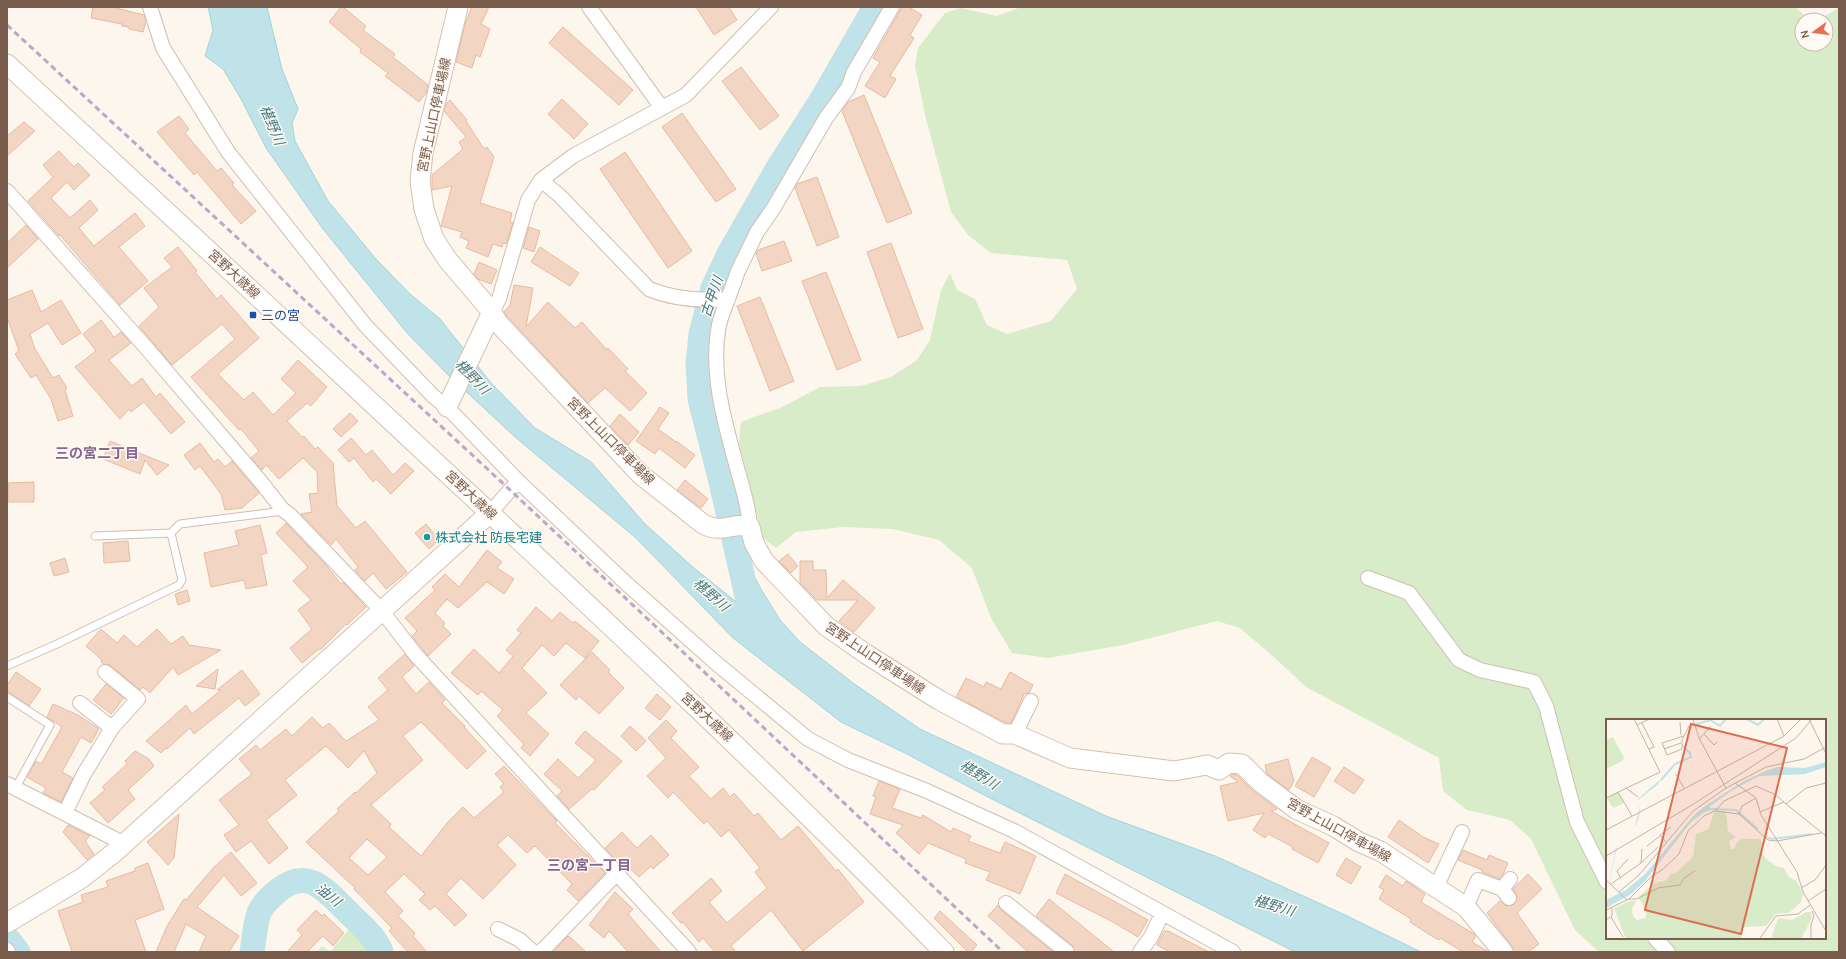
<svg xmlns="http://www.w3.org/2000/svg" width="1846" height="959" font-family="Karla,'Noto Sans JP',sans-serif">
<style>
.green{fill:#d8ecc9;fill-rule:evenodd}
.water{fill:#bfe3e8;stroke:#a5d3da}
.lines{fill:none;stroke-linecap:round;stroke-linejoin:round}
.river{stroke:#bfe3e8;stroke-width:25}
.building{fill:#f3d5c3;stroke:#e6bba3;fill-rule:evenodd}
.lane-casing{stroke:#d1beb0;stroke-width:9}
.street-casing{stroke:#d1beb0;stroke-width:16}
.secondary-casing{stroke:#d6c0b0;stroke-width:21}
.lane{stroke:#fff;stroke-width:7}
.street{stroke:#fff;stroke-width:14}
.secondary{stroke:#fff;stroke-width:19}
.rail{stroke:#b9a8c9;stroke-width:3;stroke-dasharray:6 4;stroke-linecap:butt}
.transit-dot{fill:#1a4fb4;stroke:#fffaf3;stroke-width:1.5}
.culture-dot{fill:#0f9aa8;stroke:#fffaf3;stroke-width:1.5}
.labels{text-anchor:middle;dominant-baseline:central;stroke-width:3;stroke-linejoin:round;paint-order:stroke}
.street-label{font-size:13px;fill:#7a5c4d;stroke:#fffaf3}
.transit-label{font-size:13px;fill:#164399;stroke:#fffaf3;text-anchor:start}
.culture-label{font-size:13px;fill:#0d838f;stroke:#fffaf3;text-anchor:start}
.water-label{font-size:14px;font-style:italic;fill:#437c86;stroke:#fffaf3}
.neighbourhood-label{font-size:14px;font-weight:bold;fill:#846695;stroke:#fffaf3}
.inset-river{fill:none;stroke:#bfe3e8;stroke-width:2}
.inset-road{fill:none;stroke:#c5b3a7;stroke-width:1}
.view{fill:#dc6d51;fill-opacity:0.15;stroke:#dc6d51;stroke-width:2}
.inset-edge{fill:none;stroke:#7a5c4d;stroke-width:2}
</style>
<rect width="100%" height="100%" fill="#fdf6ec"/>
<!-- green -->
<path class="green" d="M1021,7H1795L1810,20H1802V44H1826V20H1817L1839,8V952H1599L1575,930L1531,839L1510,820L1467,810L1443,791L1439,758L1306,687L1274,657L1240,628L1217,621L1123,645L1048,658L1012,653L991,618L972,568L939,540L893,529L843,527L796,532L776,548L763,538L739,443L741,422L782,407L820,387L861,386L891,377L917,360L930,340L941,290L950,273L957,290L975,299L987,325L1007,334L1051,321L1077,289L1067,260L991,253L968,235L951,212L926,119L915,66L918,48L945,13L961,8L997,16ZM1607,720H1825V938H1607Z
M351,927L367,947L369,952H317L322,946L330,952Z"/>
<!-- water -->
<path class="water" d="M208,7H267L282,69L298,109L292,123L295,141L328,201L376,259L410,294L440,319L492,384L535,428L591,462L645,524L694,568L735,601L744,593L738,567L744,551L751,570L761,589L780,620L800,642L853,683L920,729L1106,816L1215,856L1343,914L1421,952H1295L984,795L905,753L841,722L733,638L636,538L515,437L445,372L407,333L323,229L266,148L241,99L223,69L205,56L213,30Z"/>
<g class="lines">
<!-- river -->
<path class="river" d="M747,596L721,482L700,399L698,364L701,334L713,288L729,254L778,168L824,96L875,7
M7,938L18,952
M252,952C254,941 255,923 259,913C262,904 272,896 279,890C308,867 325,890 346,910C358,923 375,935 381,952"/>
</g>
<!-- building -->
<path class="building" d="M93,7H112L144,15L146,21L143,32L129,29V27L122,26V24L91,18Z
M341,7H343L366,26L363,30L395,54L393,57L428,85L426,93L419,102L385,76L388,73L360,52L361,49L329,22Z
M472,7H489L481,24L490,29L480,57L476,55L472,68L456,62L465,24Z
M696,7H729L737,20L714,35Z
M902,7H909L922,15L910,35L914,38L890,76L896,79L885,98L865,86L880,62L873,58Z
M563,27L633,90L619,105L549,43Z
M741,67L779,116L760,130L722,81Z
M864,95L912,213L887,223L842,111L848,102Z
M562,99L588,124L574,139L548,114Z
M450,100L467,120L466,121L484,149L487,147L494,157L480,203L512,213L510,222L513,223L506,244L503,243L502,247L493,244L488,257L466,248L469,241L460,237L462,232L441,226L452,186L432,190V175L463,149L459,142L466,137L444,111L446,104Z
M682,113L736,189L716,202L662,127Z
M179,116L189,129L185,133L217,171L221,168L234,183L232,185L256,211L241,224L197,172L194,175L157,132Z
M24,122L35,131L7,156V136Z
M59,151L74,167L78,163L90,175L74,190L67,182L51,198L70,218L90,200L98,210L79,228L94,246L135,213L145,226L119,247L148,281L120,305L60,235L59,236L28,201L53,177L43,165Z
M625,152L692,251L668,268L600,169Z
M817,177L839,237L817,246L795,188L797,184Z
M26,225L38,239L7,268V243Z
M529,227L540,231L534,252L523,248Z
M784,241L792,261L762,271L756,254L758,250Z
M891,243L923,329L898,338L867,252Z
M178,247L197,271L195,272L217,299L221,295L259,338L218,374L244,400L253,392L273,415L296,393L281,379L298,360L327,387L311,406L307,403L287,421L302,437L304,436L315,449L318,447L333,463L337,506L356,528L365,521L407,572L386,589L373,573L365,581L355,570L358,567L336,539L331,545L301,514L312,512L309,494L318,493L317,472L303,458L279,479L266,465L262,470L251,458L259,451L241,429L239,430L191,377L235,339L222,324L172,365L139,326L159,307L144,288L172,267L164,258Z
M540,247L579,273L570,286L531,262Z
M479,262L497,270L491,284L478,279L474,274Z
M826,272L861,360L837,370L802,281Z
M514,285L533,288L526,327L548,302L575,328L582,322L607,350L608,348L628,369L625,371L647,393L630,411L605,388L588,403L507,316L504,312L510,305Z
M32,290L41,312L61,300L81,333L62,345L48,323L30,334L35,349L53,378L59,375L67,388L65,390L73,416L58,421L51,399L36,375L31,378L15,354L19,351L7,317V300Z
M760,297L794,381L770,391L737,306Z
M101,320L114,337L121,332L131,343L109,360L132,386L142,378L156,397L160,393L185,422L171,434L144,402L131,412L129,409L120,419L75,367L96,351L83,334Z
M660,407L669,413L658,429L676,442V441L695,455L685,468L659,448L655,454L636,441Z
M350,413L358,421L341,437L333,429Z
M620,414L639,432L628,445L610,426Z
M351,438L366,455L372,450L393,475L405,463L414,471L391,494L376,479L373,482L354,458L349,462L338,450Z
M110,441L139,453L169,465L157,475L145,460L140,474L103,459Z
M200,443L214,462L218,459L225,467L232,461L259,493L242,508L225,510L221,494L200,466L195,470L184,455Z
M685,480L708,499L701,508L677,490Z
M34,482V502H8V483Z
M286,523L325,564L341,584L343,582L366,607L347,625L346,624L320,650L319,649L302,663L290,648L312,629L298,610L311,600L293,581L308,567L276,533Z
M426,524L439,540L429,549L415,533Z
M260,525L267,553L261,555L267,585L246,589L244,580L211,587L204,553L239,545L235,531Z
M128,541L130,561L104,563L103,543Z
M487,550L502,562L497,568L514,579L504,594L487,582L458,608L447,599L435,613L445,623L443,626L451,634L428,656L412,636L417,631L405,618L435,590L432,587L445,574L459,587Z
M788,554L798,566L791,573L779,561Z
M65,558L69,572L54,576L50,563Z
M800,561H813V570H826L827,598L843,580L875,608L854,632L839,621L858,600H817L800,583Z
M187,590L190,601L178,605L175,594Z
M536,607L552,621L560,612L573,623L575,621L599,641L585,658L566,643L554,656L542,645L522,668L547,693L526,713L549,734L530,756L521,748L524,744L497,716L503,710L481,691L478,695L451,673L474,649L499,673L513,656L506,650L521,633L517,630Z
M101,629L117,643L124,635L137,647L157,629L171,644L183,636L189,645L221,650L178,675L173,667L150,693L143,687L140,690L110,665L104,664L101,662L102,660L86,646Z
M592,652L610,670L608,672L624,688L599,714L579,696L576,700L560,685Z
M405,654L414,666L402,677L416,694L429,682L445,700L442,703L465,726L464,727L486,751L467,769L421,722L403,736L423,760L371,805L391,824L389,827L421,856L448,822L463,807L474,818L504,792L500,787L504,784L495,774L504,766L557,821L555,823L605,873L578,901L567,890L572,884L535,846L527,853L508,835L497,845L516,865L483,899L461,878L446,894L467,915L455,926L435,906L430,910L419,900L425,894L404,874L385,892L403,911L398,916L415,933L413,936L427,952H408L389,931L392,928L354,889L355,888L306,842L339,811L337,809L355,792L356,793L377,773L364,751L348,768L326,746L285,780L297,795L266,820L288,848L269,864L251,841L236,852L224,835L239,825L219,800L252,774L239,759L256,745L260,750L286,729L292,736L312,717L323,728L329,723L346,741L379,720L368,707L388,690L378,678ZM367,839L387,857L368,875L349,858Z
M218,669L215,689L196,686Z
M242,670L260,694L245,706L239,698L194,734L190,728L167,749L166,748L161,753L146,741L186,705L192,714L221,690H217Z
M16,672L41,689L29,706L7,691V685Z
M1010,672L1033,685L1029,693L1024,694L1011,723H1006L956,697L966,678L984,687L986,682L1001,689Z
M106,684L124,698L111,714L93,700Z
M657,694L671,707L660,720L645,708Z
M53,704L78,715L99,729L91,743L81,737L62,772L73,778L61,802L43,793L46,788L27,777L36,761L41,764L62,727L47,717Z
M666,720L677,731L671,738L699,767L689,776L711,799L723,788L730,797L734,793L754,816L758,813L781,840L798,826L836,871L838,869L864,902L803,951L771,910L731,946L736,952H715L703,938L699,942L683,922L681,923L672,913L711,878L722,891L709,902L727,923L767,888L755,872L760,868L729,830L721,837L707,821L704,824L673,792L668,798L647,776L666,758L648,738Z
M630,726L646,741L636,751L621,736Z
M585,731L622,761L594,790L592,789L569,809L557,796L562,791L544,774L558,759L578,778L596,760L575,743Z
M135,751L149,759L154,766L128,790L135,799L108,823L90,803L105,790L102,787L127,764L125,761Z
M1312,757L1331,768L1314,797L1295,786Z
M1288,759L1294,781L1289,790L1267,774L1265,765Z
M1344,767L1364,780L1354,794L1334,781Z
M1232,774L1237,775L1253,791L1277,809L1271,811L1329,843L1318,863L1292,849L1293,847L1268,834L1265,838L1253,830L1264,813L1228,821L1220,786L1238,782L1230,776Z
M879,781L900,789L892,808L921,818L923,815L951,832L953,828L971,836L968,841L1000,853L1005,842L1036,856L1020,894L986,880L990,872L965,863L966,859L928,843L919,854L896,833L903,825L870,814L876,797L873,796Z
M179,814L174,858L168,865L147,842Z
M1399,820L1423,837L1439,844L1428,863L1388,837Z
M68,825L90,836L85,841L94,854L87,860L63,832Z
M622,832L637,848L651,835L669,855L653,869L651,866L639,877L625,864L622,866L605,848Z
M1463,850L1487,860L1489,855L1508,863L1503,874L1499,879L1482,872V870L1458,860Z
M231,852L257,883L241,896L224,875L197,907L239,936L229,952H199L206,936L186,924L174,952H156L167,926L184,899L186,900L214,867Z
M1346,858L1361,867L1351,884L1336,875Z
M148,863L164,909L135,920L146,952H72L58,911L83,902L81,895L108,887L106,881L135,871V868Z
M1065,874L1148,920L1138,937L1113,922L1056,893Z
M1528,874L1542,889L1517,913L1539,944L1528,952H1516L1487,913L1500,901L1506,906L1514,904L1517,897L1513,889Z
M1386,875L1403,886L1406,881L1425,894L1421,902L1474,934L1476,936L1472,942L1489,952H1463L1440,938L1439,940L1430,935L1410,922L1411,919L1379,899L1384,890L1379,887Z
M615,892L633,909L628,914L661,952H628L609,931L604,938L589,925Z
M1049,899L1114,952H1075L1072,945L1036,916Z
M998,905L1001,910L1053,952H1028L988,916Z
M316,910L322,916L324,914L344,933L333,946L323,936L307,952H287L302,935L297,930Z
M940,911L977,945L971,952H968L934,918Z
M1164,931H1168L1209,952H1170L1157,945Z
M568,936L571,938L586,952H553Z"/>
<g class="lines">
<!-- lane casing -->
<g class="lane-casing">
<path id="lane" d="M95,536L171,533L180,524L284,511
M7,666L57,644L179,585L182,580L171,533
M7,697L50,725L15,789"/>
</g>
<!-- street casing -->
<g class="street-casing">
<path id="street" d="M150,7L163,48L228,152L365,325L433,396L447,407L518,481L490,513
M589,7L662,108
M541,180L560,196L649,289C673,299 702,301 728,299C725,307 721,316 719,325C710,371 724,420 736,464C741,484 749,505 750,527
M7,191L143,344L261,482L282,509L290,515L382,611L415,654L689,952
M728,299L738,271L757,232L773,209L826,118L848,88L854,72L892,7
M492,312L499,299L528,200L541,180L573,156L686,95L771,7
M518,481L627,584L716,663L808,739L848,760L927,791L1014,831L1233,952
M1368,578L1409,593L1459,660L1480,670L1534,682L1546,706L1577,822L1607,882
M80,703L112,728
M1015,734L1031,701
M7,784L113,838L123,844
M65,813L84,774L112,728L138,699L105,672
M1436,887L1462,832
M1502,889L1510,879
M1006,903L1067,952
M1466,907L1478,880L1502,889L1509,898
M498,929L520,940L533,952
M1655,938L1668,952
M7,950L8,952
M539,952L544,949L617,873
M1140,952L1151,937L1162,914"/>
</g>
<!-- secondary casing -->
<g class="secondary-casing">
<path id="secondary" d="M458,7L423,153L420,181L424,209L434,239L447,259L492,312L498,323L641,475L703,524C724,535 732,521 750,527L754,543L764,561L826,626L866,654L939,700L1003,734H1015L1070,758L1174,771L1207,765L1219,770L1229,763L1242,764L1260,782L1296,809L1333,826L1359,842L1380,851L1466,907L1503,952
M7,64C155,200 302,338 449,475C617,631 784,788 944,952
M447,407L492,312
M7,923L82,878L115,852L490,513"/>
</g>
<!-- lane -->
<use href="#lane" class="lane"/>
<!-- street -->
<use href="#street" class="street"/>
<!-- secondary -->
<use href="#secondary" class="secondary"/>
<!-- rail -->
<path class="rail" d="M7,25L509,489L1003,952"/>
</g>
<!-- markers -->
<rect class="transit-dot" x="249" y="311" width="8" height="8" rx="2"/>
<circle class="culture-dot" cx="427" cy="537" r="4"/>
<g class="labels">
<!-- street labels -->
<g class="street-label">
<text transform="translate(434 115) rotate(-78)">宮野上山口停車場線</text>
<text transform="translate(234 274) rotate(43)">宮野大歳線</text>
<text transform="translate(611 441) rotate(45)">宮野上山口停車場線</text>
<text transform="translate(471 495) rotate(43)">宮野大歳線</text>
<text transform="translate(875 658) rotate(34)">宮野上山口停車場線</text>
<text transform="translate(707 717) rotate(43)">宮野大歳線</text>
<text transform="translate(1339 830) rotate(29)">宮野上山口停車場線</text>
</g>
<!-- transit labels -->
<g class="transit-label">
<text x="261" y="315">三の宮</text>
</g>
<!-- culture labels -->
<g class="culture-label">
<text x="435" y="537">株式会社 防長宅建</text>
</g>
<!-- water labels -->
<g class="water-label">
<text transform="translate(272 125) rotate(67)">椹野川</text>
<text transform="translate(712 297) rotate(-71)">古甲川</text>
<text transform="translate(472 377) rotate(46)">椹野川</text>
<text transform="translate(711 595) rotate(41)">椹野川</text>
<text transform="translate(979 775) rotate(32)">椹野川</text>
<text transform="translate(328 895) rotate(39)">油川</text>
<text transform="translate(1274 906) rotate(17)">椹野川</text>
</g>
<!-- neighbourhood labels -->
<g class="neighbourhood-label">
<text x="97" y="453">三の宮二丁目</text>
<text x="589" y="865">三の宮一丁目</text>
</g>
</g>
<!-- overview -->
<g transform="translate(1606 719)">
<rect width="220" height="220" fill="#fdf6ec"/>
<path d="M7,18L18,39L16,42L0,50V21ZM12,73L18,84L7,89L1,79ZM108,92L120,93L122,112L130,118L123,122L125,130H128L131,123L136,120H154L156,124L155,133L161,141L172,148L178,149L183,158L191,162L197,175L195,183L183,194L170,195L160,207L138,208L134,211L136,220H20L8,189L24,182H30L26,190L27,197L31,201L40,199V191L32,178L48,164L59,162L66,154L69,155L87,138L90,115L103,110ZM200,193H205L206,199L195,220H165L172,199L186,201Z" fill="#d8ecc9"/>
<path d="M220,43V48L199,55L153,57L125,72L103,88L107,90L97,94L85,103L39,162L25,175L0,189V181L20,171L40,154L88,96L99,87L138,62L160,52L171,48L199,49ZM56,59L51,66L32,81L34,94L30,106L11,128L0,178L10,129L29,107L33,92L32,80Z" fill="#bfe3e8"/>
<path class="inset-river" d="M141,0L152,6L158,0M88,6L104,1L114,7L120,0M55,61L69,45L85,38L84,34L77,27M104,90L130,91L152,110M160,118L167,120L206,115"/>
<path class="inset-road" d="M87,0L93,19L120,69L160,48L198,40L220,28M171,0L178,17M203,0L220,35M74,3L75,16M36,4L48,28L43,30M31,6L43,0M98,15L108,26L111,23M78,17L56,24L61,36L76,30V21L83,7L88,5M93,20L105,7M58,30L75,24M70,55L78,69M129,64L150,79L155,96L191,153L197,173L220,212M20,69L32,78M12,73L26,97M0,79L54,53L28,0M180,85L220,117M110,92L133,95L136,87L150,79M154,93L178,83M133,95L162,121L171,122L215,114M0,111L178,17L195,0M60,123L54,116L65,108M41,127L54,117M0,137L86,86L190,19L206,0M35,144L52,128M15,160L11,152L22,140M0,161L21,181M5,165L35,144L36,130M195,169L209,161L220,146M13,173L33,156L87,92L120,69M23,180H31L52,169L74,166L78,159L89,152M202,182L220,170M0,191L23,180L45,158L56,151L73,135L82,112L98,97L110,91L118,82L150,67L170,76L180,85L200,69L220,64M5,198L17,218M0,201L6,197V189M154,219L170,197L192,195L204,186M205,220V206L208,197L206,192"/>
<path class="view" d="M85,5L181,29L135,215L39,191Z"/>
<rect width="220" height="220" class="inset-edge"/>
</g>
<!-- border -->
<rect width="1846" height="959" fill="none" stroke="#7a5c4d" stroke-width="16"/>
<!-- north arrow -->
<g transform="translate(1814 32) rotate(256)"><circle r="19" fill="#fffaf3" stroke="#cabbb1"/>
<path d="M0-3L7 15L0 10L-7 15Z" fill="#e76f51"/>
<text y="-6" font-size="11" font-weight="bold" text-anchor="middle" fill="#7a5c4d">N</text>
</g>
</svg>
